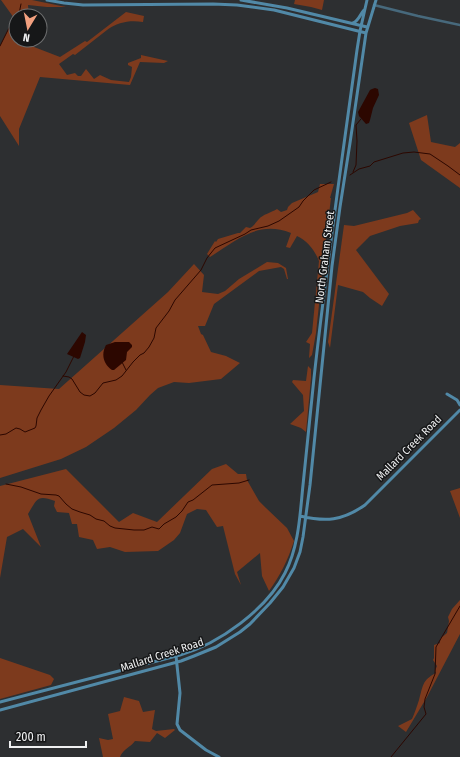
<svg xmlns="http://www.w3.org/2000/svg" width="460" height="757" font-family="'Fira Sans Condensed',sans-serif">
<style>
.green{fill:#7d3a1d}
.water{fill:#2c0700}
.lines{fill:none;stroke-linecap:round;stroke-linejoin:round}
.stream{stroke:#2c0700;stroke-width:1}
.tertiary{stroke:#47697c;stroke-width:2.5}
.secondary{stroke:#5189a7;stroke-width:3}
.labels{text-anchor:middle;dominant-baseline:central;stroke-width:3;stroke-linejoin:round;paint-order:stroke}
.street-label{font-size:11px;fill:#eff0f1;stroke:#161718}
</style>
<rect width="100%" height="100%" fill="#2d2f31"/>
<!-- green -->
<path class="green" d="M1,0H32L66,7H47L28,5L29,16H16V40H33L34,47L60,57L85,41L87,42L126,12L144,16L143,22C130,20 118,22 107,30L75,55L73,54L59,64L67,75L75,73L78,76H81L86,69L94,79L100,75L111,80L129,82L131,77L132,67L128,65V63L141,58V55L168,61L164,63L140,62L130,85L40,77L19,129V146L0,116V46L14,18Z
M295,0H324L322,10L311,7L294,4Z
M427,115L431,142L455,147L460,143V188L421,160L409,123Z
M320,184H334L330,198H331L326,239L316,333L312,355L309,358L310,344L306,342L312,333L319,261C315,251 308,241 297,236L290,248L286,247L291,233C258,220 237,240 210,257L207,254L215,241L216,242L218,239L238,233H240L246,227L250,228C255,225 255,223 259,219C262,215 272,212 277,209L281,212L287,210L288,207L292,203L318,192Z
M413,210L421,219L419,220L418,223L400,226L370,236L356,250L389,294L382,306L370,298L363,292L338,285L330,348L328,342L344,225L354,226L407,213Z
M267,262L278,263L286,268L288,279H287L284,269L281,267L259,271L214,304L205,326H198L201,334L203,335L211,352L226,356L240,363L221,379L189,383L174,382L158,388L150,395L136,410L114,428L86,447L61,459L0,478V385L59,389L168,292L194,264L204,275L202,292L218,294L225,291L239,279Z
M308,366L311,369V378L306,432L301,428L290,424L304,411L303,395L292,382L293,380L306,381Z
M226,464L238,474H246L247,480L259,501L266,508L287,528L294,541C288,560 280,576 269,591L262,576L260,553L237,572L241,585L235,574L223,526L217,527L206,510L197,509L187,514L180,533L174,540L158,551L125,552L110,547L97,549L93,540L79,537L77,524H72L69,513L57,512L54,506L55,501C37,494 37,499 28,514L41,547L23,529L7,537L0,578V486L66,469L119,522L133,513L157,522L212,469Z
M460,488V518L450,491Z
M460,600V634L427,697L406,732L398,726L412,719C415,712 417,706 419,700C423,686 422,680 436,673L435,671L437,666L433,660L434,658V645L440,643C440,636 442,638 447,633L449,621L448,617L452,609Z
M0,658L50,675L54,679L51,685L0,699Z
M124,697L139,701L143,712L155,710L152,729L156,731L174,729L175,730L165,738L157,733L150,742L135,741C131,747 123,749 120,757H103L99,738L108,740L113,739L108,714L120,711Z"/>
<!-- water -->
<path class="water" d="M375,88L378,89L379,95L373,108L370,120L369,123L366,124L359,116L358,112L370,90L372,89Z
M82,332L86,335L85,342L80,358L78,359L67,354Z
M115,342H129L132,345V347L127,352L126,360L114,370H112C103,364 101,354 106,345Z"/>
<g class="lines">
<!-- stream -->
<path class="stream" d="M16,16L19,14L21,4
M0,46L14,18L16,16
M353,172L356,165L357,141L356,125L361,119
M350,175L359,169L370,166L374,162L403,153L414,152L430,154L448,166L460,175
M122,362L126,370
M63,376L69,377L72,379L80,392L84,395L90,396L95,393L103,383L116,380L122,376L133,362L140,355L144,353L149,347L154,338L156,328L169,311L175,300L201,270L207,258L215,248L245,234L251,230L268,226L279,221L299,207L303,201L314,190L331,182
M0,435L6,434L16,428L20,429L25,432L35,428L36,426L37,418L41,410L49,396L66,372L74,356
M6,484L21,487L41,494L56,495L59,496L66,504L72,509L80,512L90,515L96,519L104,521L110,526L115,528L134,530H144L152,527L159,529L164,524L176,517L182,511L188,502L193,500L212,485L239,483L249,480
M391,757L426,714L424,707L425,699L435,674L436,647L460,606"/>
<!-- tertiary -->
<path class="tertiary" d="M374,5L418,16L460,25"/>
<!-- secondary -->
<path class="secondary" d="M47,0L64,3L83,5L213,4L237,5L274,10L366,33
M241,0L287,8L367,27
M353,23C359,21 360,14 364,10
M447,394L457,400L460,405
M300,516C326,522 342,521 365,505L460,410
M176,656L180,693L177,724L180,730L206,750L219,757
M0,702L180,655C219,644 267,609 285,573C299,546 300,514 303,485C307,449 310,414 314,378C326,269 342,159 357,50L360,31L367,0
M0,710L181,661L194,656L216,647L240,632L250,624L270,603L283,587L294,568L300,552L303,537L310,485L332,266L340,207L350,143L366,33L376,0"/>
</g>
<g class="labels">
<!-- street labels -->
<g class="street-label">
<text transform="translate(325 257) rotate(-83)">North Graham Street</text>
<text transform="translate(409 448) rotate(-45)">Mallard Creek Road</text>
<text transform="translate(162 655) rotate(-18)">Mallard Creek Road</text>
</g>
</g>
<!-- north arrow -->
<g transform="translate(28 28) rotate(190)"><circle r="19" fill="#161718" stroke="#6d6e6f"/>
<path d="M0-3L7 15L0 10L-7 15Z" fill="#f2a07f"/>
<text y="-6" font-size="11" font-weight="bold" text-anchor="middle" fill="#eff0f1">N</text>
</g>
<!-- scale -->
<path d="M10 741v6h76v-6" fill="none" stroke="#eff0f1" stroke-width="2"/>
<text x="16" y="741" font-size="12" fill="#eff0f1" stroke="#161718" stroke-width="3" paint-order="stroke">200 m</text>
</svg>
